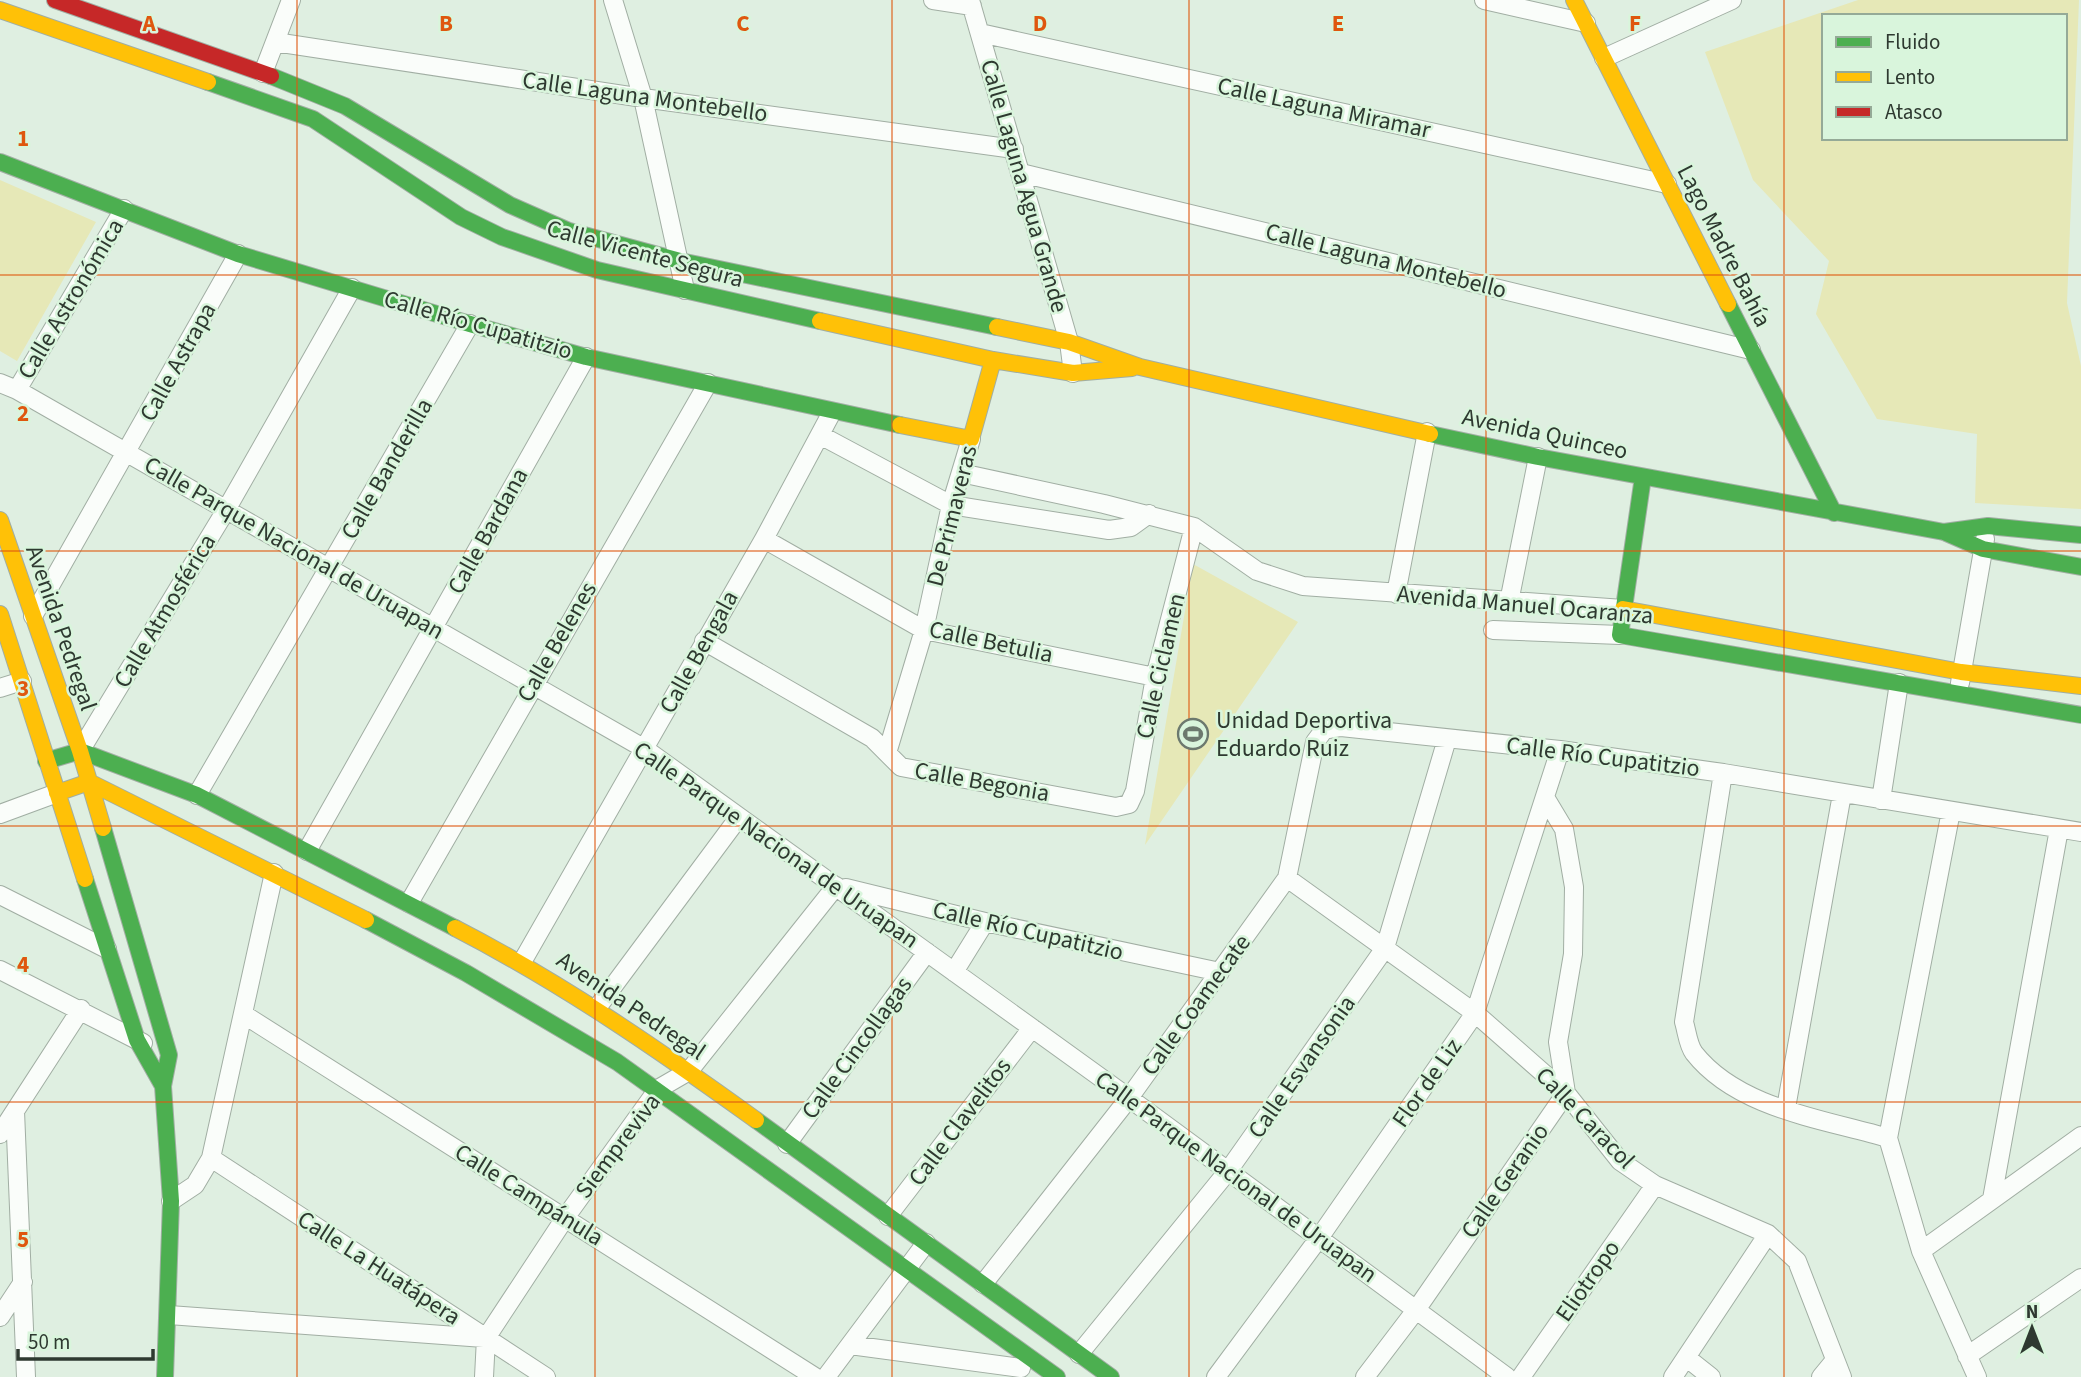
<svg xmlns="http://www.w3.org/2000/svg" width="2081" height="1377" font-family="'Source Sans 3',sans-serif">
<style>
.green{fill:#e6e8b7;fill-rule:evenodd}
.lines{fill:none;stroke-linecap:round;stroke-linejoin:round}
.street-casing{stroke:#a1aea3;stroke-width:20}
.fast-casing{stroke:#a1aea3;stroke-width:18}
.slow-casing{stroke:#a1aea3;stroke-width:18}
.jam-casing{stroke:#a1aea3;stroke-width:18}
.street{stroke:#fafdfa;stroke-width:18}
.fast{stroke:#4caf50;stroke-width:16}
.slow{stroke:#ffc107;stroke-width:16}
.jam{stroke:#c62828;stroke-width:16}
.grid{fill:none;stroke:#df570e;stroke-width:2;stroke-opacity:0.55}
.labels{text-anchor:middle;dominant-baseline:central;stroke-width:5;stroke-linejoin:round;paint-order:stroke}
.street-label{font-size:24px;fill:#2e3930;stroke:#d9f5dc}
.poi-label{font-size:24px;fill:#2e3930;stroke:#d9f5dc;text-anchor:start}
.grid-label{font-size:23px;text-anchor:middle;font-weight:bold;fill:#df570e;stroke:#d9f5dc;stroke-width:5;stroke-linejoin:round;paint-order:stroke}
</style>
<rect width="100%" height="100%" fill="#dfefe1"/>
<!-- green -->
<path class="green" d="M1858,0H2079L2067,303L2081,366V509L1975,503L1977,434L1877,419L1816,314L1829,261L1753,180L1705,52ZM1824,16H2065V138H1824Z
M0,180L96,222L17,361L0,351Z
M1193,564L1298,622L1145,845Z"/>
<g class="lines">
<!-- street casing -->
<g class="street-casing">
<path id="street" d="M613,0L643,98L685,290
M933,0L972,6
M970,0L1069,342L1073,373
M1484,0L1586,23
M980,33L1667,184
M275,42L643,98L1014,149
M1604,58L1732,0
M263,73L291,0
M1021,173L1751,350
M0,383L17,390L645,749L1129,1098L1507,1377
M17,390L124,209
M820,435L951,505L1109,530L1131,527L1149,514
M961,473L1104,504L1194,527L1257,571L1303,586L1623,609
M764,539L924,630L1155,677
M1396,594L1427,432
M1509,602L1538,457
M33,616L238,254
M1493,630L1620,635
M704,641L872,738L901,767L1116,807L1129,804L1135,791L1155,677L1194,527
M1960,683L1985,539
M0,688L22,681
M80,751L226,510L352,288
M887,753L924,630L951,505L971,439
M1723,773L1684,1022C1687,1032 1688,1045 1694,1053C1738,1109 1824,1119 1888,1138L1921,1251L1977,1377
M197,795L470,324
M1881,800L1899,683
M0,814L57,793
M307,851L586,357
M1287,878L1475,1013L1566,1093L1620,1161L1655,1185L1768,1234L1797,1261L1842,1377
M846,888L985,922L1220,972
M0,895L107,949
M409,903L708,383
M522,962L764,539L832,412
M0,970L143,1043
M954,972L985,922
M597,1008L739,817
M243,1014L815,1377
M1786,1108L1842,794
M15,1111L26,1377
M0,1134L81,1009
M1888,1138L1951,811
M787,1144L927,952
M211,1158L546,1377
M1992,1199L2059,829
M171,1201L195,1185L211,1158L274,873
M888,1216L1032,1028
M1921,1251L2081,1136
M983,1284L1129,1098L1287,878L1315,742L1324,730L1341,727L1560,750L1723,773L2081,832
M169,1315L484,1338
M0,1317L23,1282
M850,1345L1021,1368
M1079,1354L1228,1171L1385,948L1447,739
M1967,1356L2081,1278
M1687,1358L1711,1377
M484,1377L486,1338L565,1218L658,1089L689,1071L836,886
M826,1377L926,1243
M1216,1377L1319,1238L1475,1013L1560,750
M1365,1377L1416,1310L1566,1093L1558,1042L1573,954L1574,887L1564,829L1546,799
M1521,1377L1655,1185
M1673,1377L1768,1234
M1821,1377L1835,1360"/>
</g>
<!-- fast casing -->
<g class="fast-casing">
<path id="fast" d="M271,76L345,106L510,205L569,231L680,261L997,327
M208,82L313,119L461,217L502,237L597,270L820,321
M0,162L238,254L470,324L586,357L900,425
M1728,304L1834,513
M1430,434L1538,457L1944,532L1983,549L2081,567
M1643,477L1620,635L2081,715
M1944,532L1988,526L2081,535
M46,761L80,751L197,795L455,928
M103,828L169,1055L163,1086L171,1201L165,1377
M85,879L137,1040L163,1086
M366,920L466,973L617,1062L1057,1377
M756,1120L1111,1377"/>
</g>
<!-- slow casing -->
<g class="slow-casing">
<path id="slow" d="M1574,0L1728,304
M0,10L208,82
M820,321L993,360L1073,373L1132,368
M997,327L1069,342L1140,367L1430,434
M900,425L971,439L993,360
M0,520L80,751L103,828
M1623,609L1961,672L2081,686
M0,614L85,879
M57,793L89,782L366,920
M455,928C562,983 659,1050 756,1120"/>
</g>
<!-- jam casing -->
<g class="jam-casing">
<path id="jam" d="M55,0L271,76"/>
</g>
<!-- street -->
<use href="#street" class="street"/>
<!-- fast -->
<use href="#fast" class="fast"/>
<!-- slow -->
<use href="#slow" class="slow"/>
<!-- jam -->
<use href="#jam" class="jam"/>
</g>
<!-- grid -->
<path class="grid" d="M297,0V1377M595,0V1377M892,0V1377M1189,0V1377M1486,0V1377M1784,0V1377M0,275H2081M0,551H2081M0,826H2081M0,1102H2081"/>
<!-- icons -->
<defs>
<g id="stadium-ring" transform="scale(1.575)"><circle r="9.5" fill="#d9f5dc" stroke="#6c796e" stroke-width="1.5"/><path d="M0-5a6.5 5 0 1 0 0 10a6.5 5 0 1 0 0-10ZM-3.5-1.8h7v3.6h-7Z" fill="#6c796e"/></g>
</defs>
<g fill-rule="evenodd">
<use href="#stadium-ring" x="1193" y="734"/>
</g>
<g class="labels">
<!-- street labels -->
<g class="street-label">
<text transform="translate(645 97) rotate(8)">Calle Laguna Montebello</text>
<text transform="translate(1324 108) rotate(12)">Calle Laguna Miramar</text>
<text transform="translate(1024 186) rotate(74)">Calle Laguna Agua Grande</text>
<text transform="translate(1724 246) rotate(63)">Lago Madre Bahía</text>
<text transform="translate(645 254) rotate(15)">Calle Vicente Segura</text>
<text transform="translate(1386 261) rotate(14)">Calle Laguna Montebello</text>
<text transform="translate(71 299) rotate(-59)">Calle Astronómica</text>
<text transform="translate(478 325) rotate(16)">Calle Río Cupatitzio</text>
<text transform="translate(178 362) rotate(-61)">Calle Astrapa</text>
<text transform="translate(1545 434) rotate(12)">Avenida Quinceo</text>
<text transform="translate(387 469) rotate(-60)">Calle Banderilla</text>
<text transform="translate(952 516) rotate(-76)">De Primaveras</text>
<text transform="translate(488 531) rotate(-61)">Calle Bardana</text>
<text transform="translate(294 548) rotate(30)">Calle Parque Nacional de Uruapan</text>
<text transform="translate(1525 605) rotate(5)">Avenida Manuel Ocaranza</text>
<text transform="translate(165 611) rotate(-59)">Calle Atmosférica</text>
<text transform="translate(61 628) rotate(71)">Avenida Pedregal</text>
<text transform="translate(557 642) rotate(-60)">Calle Belenes</text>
<text transform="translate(991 642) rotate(12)">Calle Betulia</text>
<text transform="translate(699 652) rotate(-61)">Calle Bengala</text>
<text transform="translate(1161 666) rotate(-77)">Calle Ciclamen</text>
<text transform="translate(1603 757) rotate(7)">Calle Río Cupatitzio</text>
<text transform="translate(982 782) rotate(10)">Calle Begonia</text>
<text transform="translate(776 845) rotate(35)">Calle Parque Nacional de Uruapan</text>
<text transform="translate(1028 931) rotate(13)">Calle Río Cupatitzio</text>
<text transform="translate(1196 1005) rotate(-54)">Calle Coamecate</text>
<text transform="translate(631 1006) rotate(34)">Avenida Pedregal</text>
<text transform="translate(857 1048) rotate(-54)">Calle Cincollagas</text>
<text transform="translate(1302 1067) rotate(-55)">Calle Esvansonia</text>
<text transform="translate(1427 1083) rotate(-55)">Flor de Liz</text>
<text transform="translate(1585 1118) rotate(46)">Calle Caracol</text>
<text transform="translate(960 1122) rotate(-53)">Calle Clavelitos</text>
<text transform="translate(618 1146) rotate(-53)">Siempreviva</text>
<text transform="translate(1236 1177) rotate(36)">Calle Parque Nacional de Uruapan</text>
<text transform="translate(1505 1181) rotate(-55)">Calle Geranio</text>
<text transform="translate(529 1195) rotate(32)">Calle Campánula</text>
<text transform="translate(379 1268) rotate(33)">Calle La Huatápera</text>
<text transform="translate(1588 1281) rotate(-55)">Eliotropo</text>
</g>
<!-- poi labels -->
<g class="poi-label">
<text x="1216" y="720">Unidad Deportiva<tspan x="1216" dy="28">Eduardo Ruiz</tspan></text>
</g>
</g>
<g class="grid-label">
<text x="149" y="31">A</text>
<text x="446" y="31">B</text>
<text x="743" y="31">C</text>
<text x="1040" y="31">D</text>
<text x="1338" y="31">E</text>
<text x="1635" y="31">F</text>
<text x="23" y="146">1</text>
<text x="23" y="421">2</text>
<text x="23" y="696">3</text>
<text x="23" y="972">4</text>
<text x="23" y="1247">5</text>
</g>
<!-- legend -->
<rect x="1822" y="14" width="245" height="126" fill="#d9f5dc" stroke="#95aa97" stroke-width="2"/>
<rect x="1836" y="37" width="35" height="10" fill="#4caf50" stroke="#95aa97" stroke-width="2"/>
<text x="1885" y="49" font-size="21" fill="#2e3930">Fluido</text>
<rect x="1836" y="72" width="35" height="10" fill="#ffc107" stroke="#95aa97" stroke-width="2"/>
<text x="1885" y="84" font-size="21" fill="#2e3930">Lento</text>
<rect x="1836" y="107" width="35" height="10" fill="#c62828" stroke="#95aa97" stroke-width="2"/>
<text x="1885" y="119" font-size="21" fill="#2e3930">Atasco</text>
<!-- north arrow -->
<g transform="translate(2032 1328)" stroke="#d9f5dc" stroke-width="5" paint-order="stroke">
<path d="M0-5L12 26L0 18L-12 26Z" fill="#2e3930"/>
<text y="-10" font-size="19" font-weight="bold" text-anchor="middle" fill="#2e3930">N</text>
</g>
<!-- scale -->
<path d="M18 1349v10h135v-10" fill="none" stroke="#2e3930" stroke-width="3.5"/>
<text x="28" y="1349" font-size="21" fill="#2e3930" stroke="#d9f5dc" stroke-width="5" paint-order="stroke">50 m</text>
</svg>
